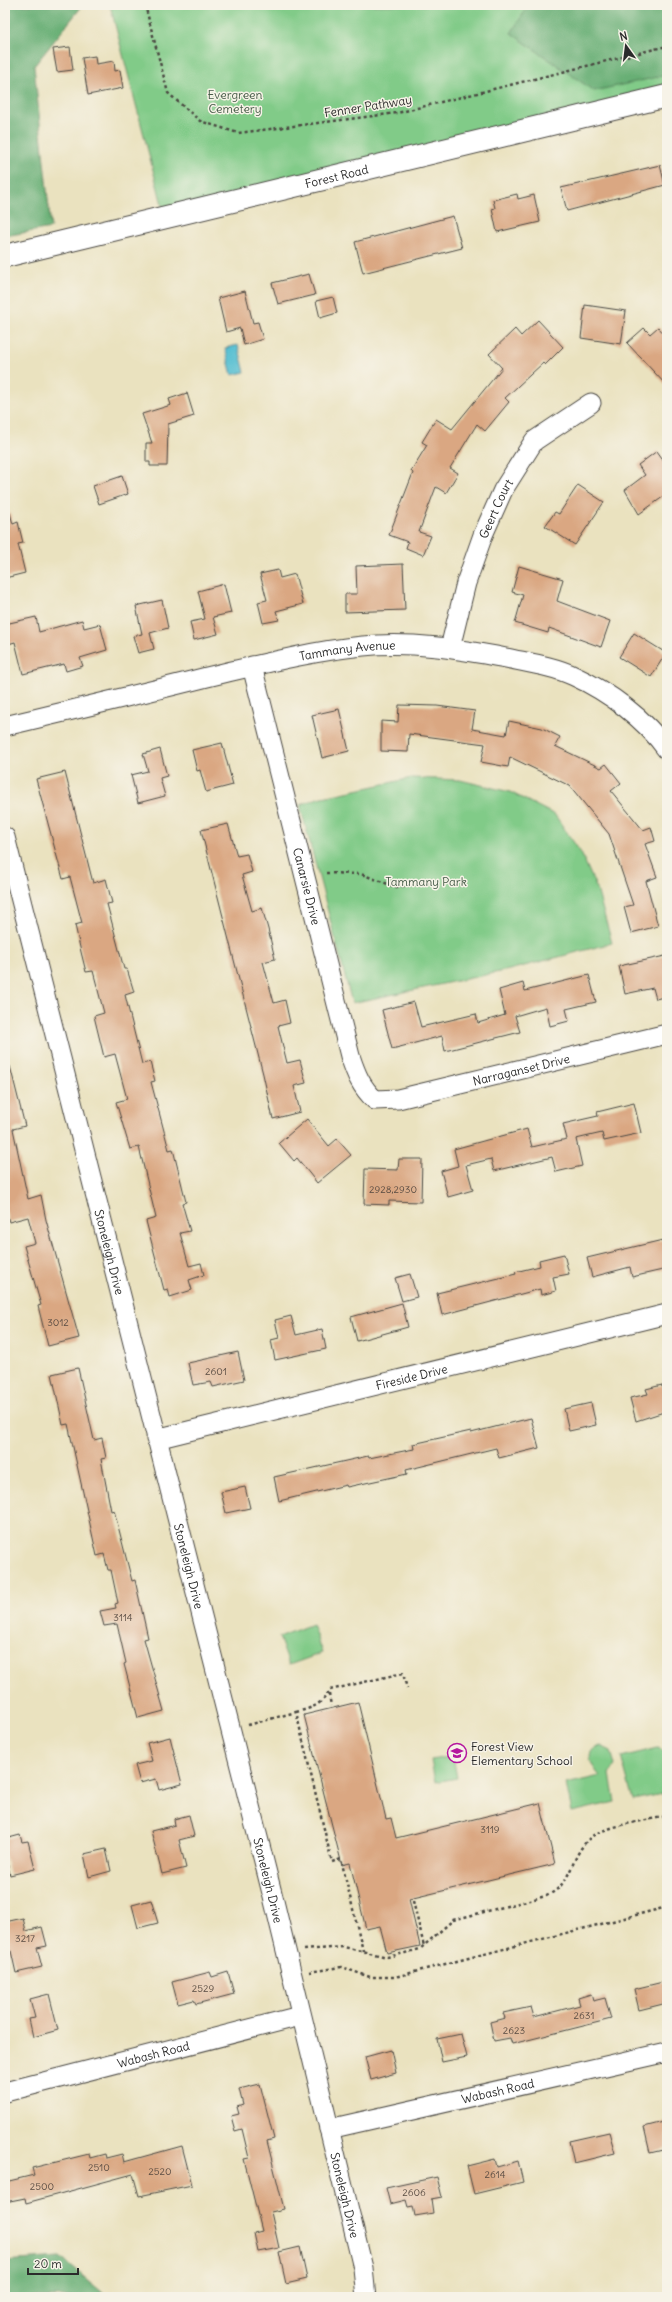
<svg xmlns="http://www.w3.org/2000/svg" width="672" height="2302" font-family="Delius,sans-serif">
<style>
.green{fill:#81cb88;stroke:#567b5a}
.forest{fill:#68af74;stroke:#4a6d50}
.water{fill:#56bfd2;stroke:#40757e}
.building{fill:#daa782}
.lines{fill:none;stroke-linecap:round;stroke-linejoin:round}
.minor-casing{stroke:#484641;stroke-width:21}
.tertiary-casing{stroke:#484641;stroke-width:24}
.path{stroke:#484641;stroke-width:2.5;stroke-dasharray:3 3;stroke-linecap:butt}
.minor{stroke:#fff;stroke-width:19}
.tertiary{stroke:#fff;stroke-width:22}
.labels{text-anchor:middle;dominant-baseline:central;stroke-width:3;stroke-linejoin:round;paint-order:stroke}
.number-label{font-size:10px;fill:#574a41}
.park-label{font-size:12px;fill:#455b47;stroke:#f7f3e8}
.street-label{font-size:12px;fill:#2b2b2b;stroke:#f7f3e8}
.poi-label{font-size:12px;fill:#2b2b2b;stroke:#f7f3e8;text-anchor:start}
</style>
<rect width="100%" height="100%" fill="#f7f3e8"/>
<filter id="ink" filterUnits="userSpaceOnUse"><feTurbulence type="fractalNoise" baseFrequency=".025" numOctaves="2"/><feDisplacementMap in="SourceGraphic" scale="8" xChannelSelector="R" yChannelSelector="G"/><feConvolveMatrix kernelMatrix="1 2 1 2 8 2 1 2 1" color-interpolation-filters="sRGB"/></filter>
<filter id="wash" filterUnits="userSpaceOnUse"><feTurbulence type="fractalNoise" baseFrequency=".012" numOctaves="4" result="noise"/><feDisplacementMap in="SourceGraphic" scale="16" xChannelSelector="R" yChannelSelector="G"/><feGaussianBlur stdDeviation="0.9" result="paint"/><feColorMatrix in="noise" values="0 0 0 0 0 0 0 0 0 0 0 0 0 0 0 0 0 1.4 0 .05"/><feComposite in="paint" operator="in"/></filter>
<g filter="url(#wash)">
<rect width="100%" height="100%" fill="#eae2bf"/>
<!-- green -->
<path class="green" d="M110,5H667V96L165,216Z
M412,778L460,780L510,792L555,815L581,853L597,889L612,943L509,970L352,1003L300,805L318,798Z
M312,1624L322,1653L289,1665L279,1637Z
M601,1746L611,1751L615,1765L610,1774L615,1802L572,1812L566,1784L600,1776C592,1767 582,1750 601,1746Z
M658,1748L667,1752V1793L633,1800L621,1757Z
M453,1756L457,1778L435,1782L431,1760Z"/>
<!-- forest -->
<path class="forest" d="M5,5H83L34,66L51,228L5,236Z
M529,5H667V75L594,91L511,33Z
M60,2257L108,2297H5V2261Z"/>
<!-- water -->
<path class="water" d="M238,345L245,372L232,375L225,348Z"/>
<g id="blocks">
<!-- building -->
<path class="building" d="M70,47L73,70L57,72L53,49Z
M95,56L96,64L114,61L115,71L120,70L123,88L88,95L82,58Z
M660,165L665,185L567,211L561,188Z
M517,194L518,199L534,195L540,222L497,232L492,209L495,208L493,200Z
M453,216L462,248L363,273L355,242Z
M309,274L315,295L278,304L272,283Z
M245,291L253,323L258,322L263,339L244,345L240,328L226,332L218,298Z
M333,297L337,313L320,318L316,301Z
M585,305L626,311L621,344L581,338Z
M538,320L563,347L545,365L543,363L505,398L509,402L485,431L477,424L450,468L458,473L446,493L436,487L419,532L431,536L423,555L406,548L408,542L389,535L413,473L411,471L427,445L422,442L436,419L452,429L502,368L489,354L515,329L521,336Z
M658,327L667,337V386L627,343L644,328L650,334Z
M187,393L194,416L168,424L167,466H150V462H146V443H152L142,414L171,405L169,399Z
M657,451L667,465V494L639,514L625,490L645,475L638,465Z
M122,476L128,494L99,504L93,486Z
M578,485L604,502L575,545L545,526L555,512L559,514Z
M10,513L13,524L18,522L23,543L18,544L25,573L5,578V514Z
M403,564L405,610L345,612V594H357L356,566Z
M519,566L563,579L557,601L610,621L601,647L549,628L548,633L515,623L523,595L512,592Z
M278,570L280,578L295,574L303,604L276,611L279,620L263,623L258,602L267,600L260,574Z
M224,584L231,613L213,617L218,634L194,640L190,622L205,619L198,591Z
M162,600L168,628L150,633L154,649L138,653L133,636L142,634L136,606Z
M36,617L39,632L82,620L84,628L100,624L107,650L80,658L83,666L66,671L64,664L23,674L15,642L5,645V624Z
M634,633L666,653L651,677L619,657Z
M399,705L437,706L475,711L472,729L506,735L509,721L542,728L560,737L555,746L601,768L606,764L621,783L611,791L643,830L651,827L655,841L645,844L657,877L646,881L658,926L631,933L624,907L633,905L609,834L570,786L510,757L508,767L481,762L485,744L409,734L408,752L381,751V721L398,722Z
M339,709L349,751L322,758L312,715Z
M222,743L233,785L206,792L200,770L197,771L192,750Z
M160,749L167,776L160,778L165,796L138,803L131,775L148,771L143,754Z
M65,772L93,883L106,879L112,903L107,904L124,969H127L134,992L125,995L142,1064L150,1062L155,1081L151,1082L159,1112L169,1150L173,1149L186,1202L182,1203L190,1231L180,1233L189,1266L201,1263L204,1275L189,1280L192,1290L170,1297L168,1289L164,1290L146,1221L156,1218L139,1147L130,1149L116,1102L127,1099L115,1054L104,1057L94,1016L104,1013L93,971L86,972L81,952L75,925L82,923L70,877L63,879L36,779Z
M228,824L237,856L247,854L252,872L242,875L252,911L262,908L268,929L275,959L263,962L274,1003L285,1000L290,1023L278,1026L287,1063L300,1060L306,1083L294,1086L300,1112L273,1119L263,1074L201,830Z
M665,956L667,996L656,999L653,988L625,994L619,966Z
M589,975L596,1002L566,1009L569,1021L550,1026L546,1007L515,1016L520,1032L500,1037L445,1051L442,1036L392,1049L382,1010L414,1002L421,1027L476,1014L478,1023L505,1015L499,990L523,983L525,991Z
M10,1066L25,1126L13,1129L28,1199L41,1195L46,1220L79,1338L48,1346L38,1306L41,1305L24,1246L35,1243L28,1217L9,1222L5,1208V1067Z
M634,1103L641,1133L604,1141L602,1133L576,1139L582,1166L556,1172L552,1157L494,1171L491,1159L466,1165L473,1190L448,1197L441,1171L458,1166L454,1149L527,1129L532,1147L567,1139L563,1124L598,1116L597,1112Z
M307,1119L329,1146L337,1139L351,1155L317,1183L297,1158L294,1161L279,1143Z
M399,1159H422L421,1202L389,1201V1205L364,1204L365,1169L398,1170Z
M667,1239V1269L632,1277L630,1267L592,1277L587,1258Z
M564,1254L569,1274L553,1277L556,1291L541,1295L540,1289L442,1315L437,1293L516,1274L515,1272L540,1266L539,1260Z
M410,1274L417,1297L402,1301L395,1278Z
M402,1303L408,1327L357,1341L351,1317Z
M291,1316L296,1335L322,1329L326,1349L275,1360L271,1340L279,1338L275,1320Z
M238,1352L244,1380L213,1387L211,1382L193,1385L188,1363Z
M78,1368L94,1440L102,1438L106,1458L101,1459L111,1511L114,1510L132,1581L135,1580L148,1638L144,1639L164,1711L138,1718L124,1664L126,1663L117,1624L104,1626L100,1611L116,1608L115,1604L118,1603L111,1570H108L104,1554L97,1556L68,1424L63,1425L52,1374Z
M662,1385V1387L667,1386V1411L636,1421L630,1398L648,1394L646,1389Z
M591,1403L596,1425L569,1431L564,1409Z
M531,1418L539,1448L499,1458L496,1448L406,1470L407,1474L347,1487L346,1485L279,1501L274,1477L368,1456L369,1458L414,1449L413,1444L471,1431V1433Z
M245,1487L250,1508L226,1513L221,1492Z
M358,1702L386,1819L391,1818L396,1838L540,1803L555,1864L409,1899L420,1946L387,1953L380,1926L366,1929L350,1863L342,1865L304,1715Z
M170,1737L182,1784L159,1790L156,1779L140,1783L135,1765L152,1761L147,1743Z
M189,1815L194,1836L179,1840L186,1868L162,1874L151,1831L175,1825L174,1819Z
M20,1835L22,1842L28,1841L35,1869L10,1875L5,1854V1839Z
M106,1849L111,1871L89,1877L84,1854Z
M151,1900L158,1923L138,1928L132,1905Z
M23,1918L26,1931L42,1927L47,1946L37,1948L42,1967L16,1973L11,1951L5,1952V1922Z
M210,1972L212,1977L228,1972L234,1994L196,2004L194,2000L178,2004L172,1982Z
M667,1981V2003L639,2010L634,1989Z
M49,1994L58,2030L33,2037L29,2019L35,2018L30,1999Z
M591,1994L593,2001L605,1998L611,2019L512,2044L510,2038L494,2041L490,2022L505,2018L503,2013L531,2007L534,2017L580,2005L578,1998Z
M461,2034L467,2057L442,2062L437,2039Z
M391,2050L396,2073L371,2080L365,2057Z
M260,2084L274,2139L267,2141L284,2209L271,2212L279,2248L258,2252L254,2233L262,2231L244,2159L249,2158L242,2129L235,2131L231,2116L239,2114L237,2107L243,2105L239,2089Z
M667,2121V2149L650,2153L644,2127Z
M609,2132L615,2153L574,2163L569,2141Z
M182,2146L192,2185L139,2196L133,2174L26,2203L25,2198L5,2202V2182L34,2175L32,2168L89,2154L90,2158L105,2154L106,2158L122,2154L124,2162Z
M495,2159L497,2167L518,2161L523,2182L474,2194L467,2166Z
M437,2177L442,2197L431,2199L433,2213L415,2216L413,2206L408,2207L406,2200L390,2204L386,2188Z
M300,2247L307,2279L286,2284L279,2252Z"/>
</g>
</g>
<g filter="url(#ink)">
<use href="#blocks" fill-opacity="0" stroke="#484641" stroke-width="1"/>
<g class="lines">
<!-- minor casing -->
<g class="minor-casing">
<g id="minor">
<path id="s1" d="M450,648L466,583L483,535L503,490L534,441L591,403"/>
<path id="s2" d="M252,666L350,1056C356,1074 361,1087 375,1100L398,1099L667,1034"/>
<path id="s3" d="M5,726C72,710 140,694 207,677C258,665 311,651 363,646C411,641 459,649 506,658C529,663 553,666 574,676C609,692 645,719 667,750"/>
<path id="s4" d="M5,837L273,1897L363,2268L366,2297"/>
<path id="s5" d="M156,1439L667,1314"/>
<path id="s6" d="M5,2092L300,2016"/>
<path id="s7" d="M329,2129L667,2052"/>
</g>
</g>
<!-- tertiary casing -->
<g class="tertiary-casing">
<g id="tertiary">
<path id="s8" d="M5,256L667,96"/>
</g>
</g>
<!-- path -->
<path class="path" d="M145,5L168,93L200,121L238,133L397,113L667,46
M326,873L361,874L396,887L432,882
M329,1694L331,1706
M296,1712C313,1708 321,1705 330,1690L403,1673L407,1689
M248,1725L296,1712L332,1862L341,1859L363,1951
M413,1901L424,1946
M304,1950L344,1947L387,1957L405,1953L420,1949L453,1920L546,1896C574,1884 569,1856 591,1837C604,1826 649,1820 667,1816
M309,1972L341,1967L370,1977H395L667,1907"/>
<!-- minor -->
<use href="#minor" class="minor"/>
<!-- tertiary -->
<use href="#tertiary" class="tertiary"/>
</g>
</g>
<!-- icons -->
<defs>
<g id="school-ring" transform="scale(1)"><circle r="9.5" fill="#f7f3e8" stroke="#b5179e" stroke-width="1.5"/><path d="M0-5L7-2L0 1L-7-2ZM-4 1L0 2.5L4 1V4Q0 6-4 4Z" fill="#b5179e"/></g>
</defs>
<g fill-rule="evenodd">
<use href="#school-ring" x="457" y="1753"/>
</g>
<g class="labels">
<!-- number labels -->
<g class="number-label">
<text x="393" y="1189">2928,2930</text>
<text x="58" y="1322">3012</text>
<text x="216" y="1371">2601</text>
<text x="123" y="1617">3114</text>
<text x="490" y="1829">3119</text>
<text x="25" y="1938">3217</text>
<text x="203" y="1988">2529</text>
<text x="584" y="2015">2631</text>
<text x="514" y="2030">2623</text>
<text x="99" y="2167">2510</text>
<text x="160" y="2171">2520</text>
<text x="495" y="2174">2614</text>
<text x="42" y="2186">2500</text>
<text x="414" y="2192">2606</text>
</g>
<!-- park labels -->
<g class="park-label">
<text x="235" y="94">Evergreen<tspan x="235" dy="14">Cemetery</tspan></text>
<text x="426" y="881">Tammany Park</text>
</g>
<!-- street labels -->
<g class="street-label">
<text transform="translate(368 106) rotate(-9)">Fenner Pathway</text>
<text stroke="none"><textPath href="#s8" startOffset="341">Forest Road</textPath></text>
<text stroke="none"><textPath href="#s1" startOffset="147">Geert Court</textPath></text>
<text stroke="none"><textPath href="#s3" startOffset="351">Tammany Avenue</textPath></text>
<text stroke="none"><textPath href="#s2" startOffset="227">Canarsie Drive</textPath></text>
<text stroke="none"><textPath href="#s2" startOffset="603">Narraganset Drive</textPath></text>
<text stroke="none"><textPath href="#s4" startOffset="428">Stoneleigh Drive</textPath></text>
<text stroke="none"><textPath href="#s5" startOffset="263">Fireside Drive</textPath></text>
<text stroke="none"><textPath href="#s4" startOffset="752">Stoneleigh Drive</textPath></text>
<text stroke="none"><textPath href="#s4" startOffset="1076">Stoneleigh Drive</textPath></text>
<text stroke="none"><textPath href="#s6" startOffset="153">Wabash Road</textPath></text>
<text stroke="none"><textPath href="#s7" startOffset="173">Wabash Road</textPath></text>
<text stroke="none"><textPath href="#s4" startOffset="1400">Stoneleigh Drive</textPath></text>
</g>
<!-- poi labels -->
<g class="poi-label">
<text x="471" y="1746">Forest View<tspan x="471" dy="14">Elementary School</tspan></text>
</g>
</g>
<!-- margin -->
<rect width="672" height="2302" fill="none" stroke="#f7f3e8" stroke-width="20"/>
<!-- north arrow -->
<g transform="translate(626 46) rotate(346)" stroke="#f7f3e8" stroke-width="3" paint-order="stroke">
<path d="M0-3L7 15L0 10L-7 15Z" fill="#2b2b2b"/>
<text y="-6" font-size="11" font-weight="bold" text-anchor="middle" fill="#2b2b2b">N</text>
</g>
<!-- scale -->
<path d="M28 2268v6h50v-6" fill="none" stroke="#2b2b2b" stroke-width="2"/>
<text x="34" y="2268" font-size="12" fill="#2b2b2b" stroke="#f7f3e8" stroke-width="3" paint-order="stroke">20 m</text>
</svg>
